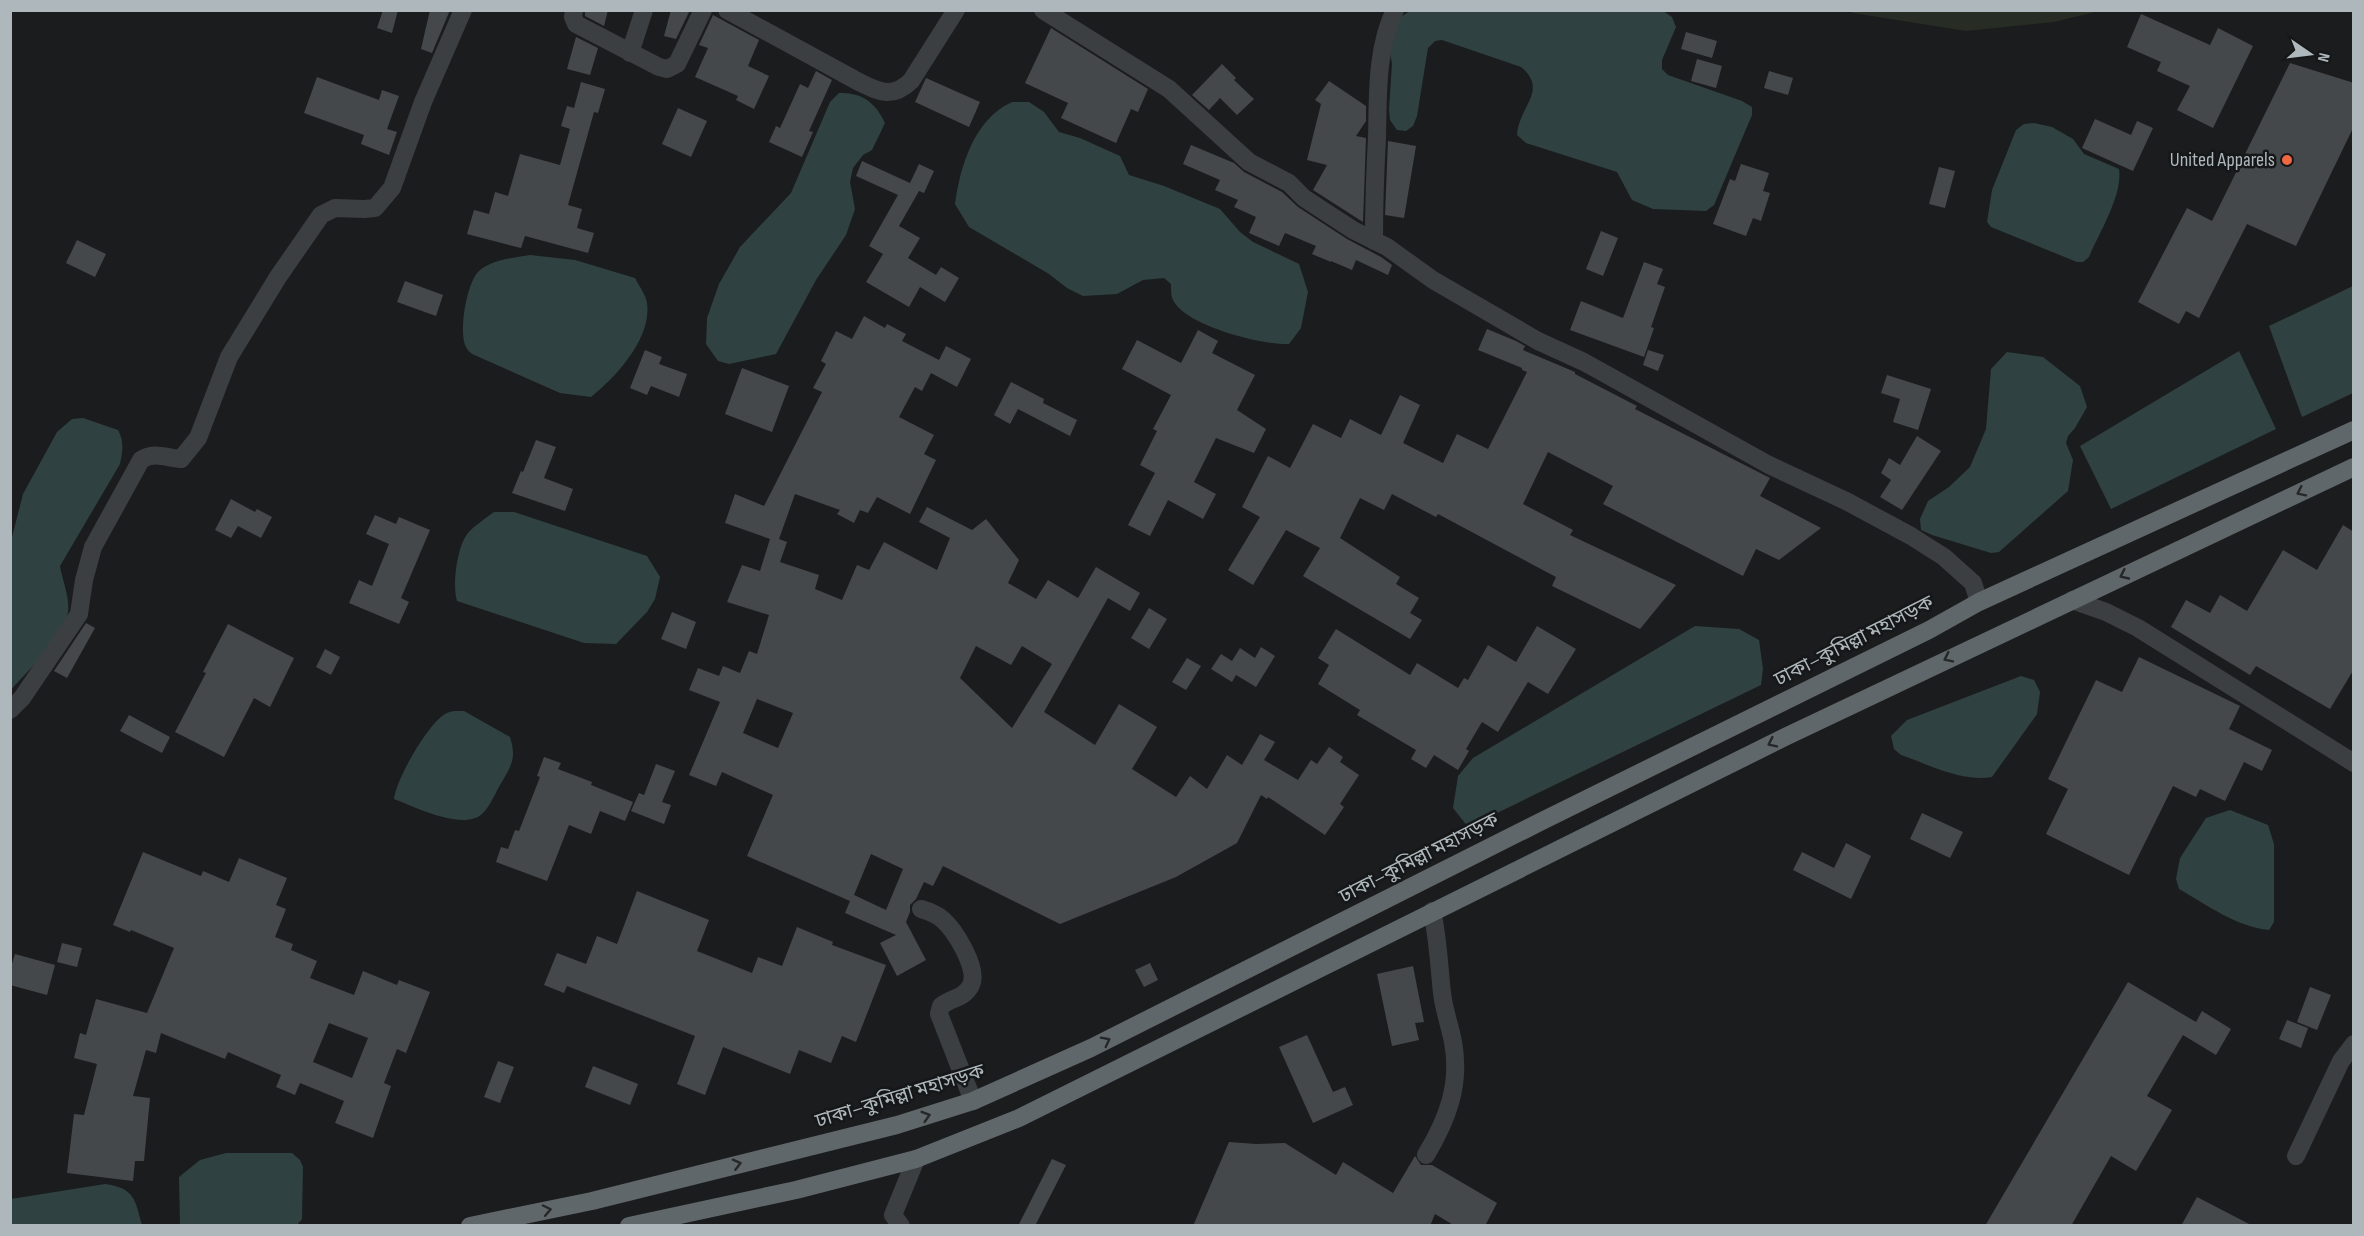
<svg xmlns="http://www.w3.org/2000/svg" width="2364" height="1236" font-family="'Sofia Sans Condensed','Noto Sans Bengali',sans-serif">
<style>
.green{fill:#272d24}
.water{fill:#304141}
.building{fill:#45484a;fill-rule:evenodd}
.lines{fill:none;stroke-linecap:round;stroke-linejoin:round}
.minor{stroke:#3c3f42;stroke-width:18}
.trunk{stroke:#60676a;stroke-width:18}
.oneway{stroke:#252728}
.poi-dot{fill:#ef6841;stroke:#161718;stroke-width:2}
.labels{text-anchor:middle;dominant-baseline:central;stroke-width:5;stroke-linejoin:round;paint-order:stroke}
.poi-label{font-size:20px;fill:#aeb8bc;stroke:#161718;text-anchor:end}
.street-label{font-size:20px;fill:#aeb8bc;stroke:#161718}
</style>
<rect width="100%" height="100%" fill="#1b1c1d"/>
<!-- green -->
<path class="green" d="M1849,11H2099L2054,22L1966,31L1853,13Z"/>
<!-- water -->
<path class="water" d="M1410,11H1663L1672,17L1676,27L1662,60V69L1668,75L1742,101L1752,107V115L1714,205L1706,211L1653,209L1632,200L1617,172L1526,143L1517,135C1519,106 1549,90 1521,67L1442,40L1435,41L1428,48L1417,116L1413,126L1406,131L1397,130L1390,120L1389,109L1392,64L1389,47L1391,32L1402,16Z
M839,93C862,92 876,103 885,123L872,150L863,155L853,168L850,182L855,209L846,235L816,280L776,354L729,364L718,361L706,344L707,318L719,284L740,247L791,193L830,102Z
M1012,102H1029L1044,112L1059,132L1080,138L1120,156L1129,175L1164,186L1220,209L1240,232L1253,242L1299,264L1308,292L1301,328L1289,344C1262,345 1183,326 1172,298C1171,294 1171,288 1171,284L1164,278L1143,280L1117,294L1083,296L1067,288L1049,274L969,227L955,204C960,167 974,119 1012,102Z
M2034,123L2052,127L2073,139L2084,154L2119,169C2123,195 2099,233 2089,257L2083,262H2077L1991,227L1987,222L1992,190L2016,130L2024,124Z
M530,255L575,260L635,278C639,286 646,295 647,303C652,338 616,377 591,397L560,393L472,354C470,352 467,350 466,347C458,332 467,280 480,270C495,259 513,258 530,255Z
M2353,286V393L2302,417L2269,326Z
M2239,351L2276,429L2111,509L2080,446Z
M2007,352L2043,357L2080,386L2087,407L2075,428L2068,436L2066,443L2073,460L2068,491L1999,552L1991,553L1932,535L1921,530L1920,519L1928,501L1949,487L1970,467L1986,429L1991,369Z
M83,418L118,430C124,441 123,451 120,464L60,566C62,579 70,598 68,612C64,638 28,670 11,690V541L23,494L57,432L72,419Z
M494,512H514L647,556L660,577L655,599L647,612L616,644L584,643L457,601C452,586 457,546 468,533C475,525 485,519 494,512Z
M1695,626L1739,629L1759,640L1763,669L1761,685L1468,827L1453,808L1458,776L1473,758Z
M2021,676L2034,680L2040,692L2037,714L1992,777C1961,782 1930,765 1901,755L1894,749L1891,736L1907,720Z
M464,711L510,737C517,759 511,766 500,785C495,794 490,806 483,813C465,832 415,807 394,799C396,779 428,724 445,714C451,710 458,711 464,711Z
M2230,810L2268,825L2274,844V922L2269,930C2237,927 2207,905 2179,889L2176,879L2180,858L2206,818Z
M226,1153H292L300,1160L303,1167L302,1219L297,1225H180L179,1177L200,1160Z
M105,1184C135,1188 135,1200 142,1225H11V1199Z"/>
<!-- building -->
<path class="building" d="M383,10H398L392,33L377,28Z
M430,10H450L432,53L421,49Z
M585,10H608L604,26L585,16Z
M671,10H690L676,39L664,36Z
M2141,14L2210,45L2218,28L2253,46L2213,128L2177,110L2190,86L2157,71L2161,62L2127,47Z
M713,15L759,40L748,66L769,76L754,109L736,100L738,96L695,77L708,48L699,45Z
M1051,28L1148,89L1138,112L1131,109L1116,143L1061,118L1068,103L1025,83Z
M1686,32L1717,41L1712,58L1681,49Z
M576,37L598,48L590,75L567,69Z
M1697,59L1722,66L1716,88L1691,81Z
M2290,63L2354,83V126L2296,246L2247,224L2199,318L2186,311L2179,324L2138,302L2187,208L2212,221Z
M1222,64L1236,78L1234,80L1254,99L1237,115L1220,98L1209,110L1192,95Z
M816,71L832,80L809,131L813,132L802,157L769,142L776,126L780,128L800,84L808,88Z
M1769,71L1793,78L1788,95L1764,88Z
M317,77L379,100L382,90L399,96L387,129L397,132L389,155L361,144L364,135L304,113Z
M926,78L980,102L969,127L915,102Z
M1329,81L1366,106V121L1356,136L1366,138L1363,222L1313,190L1327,165L1307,160L1321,104L1315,100Z
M581,82L605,89L598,113L594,112L568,205L582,209L577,228L594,233L588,253L525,236L521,248L467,234L474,210L489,214L495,192L508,196L520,154L560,165L570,129L561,126L567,106L574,108Z
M678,108L707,121L691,157L662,144Z
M2095,119L2131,135L2137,121L2153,128L2133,171L2082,148Z
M1388,141L1416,146L1404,218L1385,215Z
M1191,145L1234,163L1244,172L1282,192L1298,207L1347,239L1381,257L1392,265L1388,275L1356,260L1352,270L1331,261V262L1312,254L1316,246L1285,233L1279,246L1249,233L1256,217L1234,207L1238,200L1215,190L1220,180L1183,164Z
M862,161L910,183L919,164L934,171L924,193L919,191L899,226L920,238L908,258L936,275L941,267L959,278L945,302L920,287L909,307L866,282L883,254L869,246L898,195L856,176Z
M1741,164L1769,173L1763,191L1770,193L1761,221L1753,218L1746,236L1713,224L1730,179L1735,181Z
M1939,167L1955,171L1945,208L1929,204Z
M1601,231L1618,238L1603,276L1586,269Z
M77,240L106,254L95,277L66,263Z
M1644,262L1663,269L1657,284L1665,287L1651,327L1654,328L1644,357L1570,330L1581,301L1623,318Z
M405,281L443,295L436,316L397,302Z
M864,316L885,328L887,324L906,334L902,341L939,360L946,346L971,359L957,387L931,373L922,391L915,387L899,417L934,435L924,454L936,460L910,514L877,497L868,513L860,510L854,523L837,514L840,510L795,494L779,539L787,542L780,562L819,575L815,589L842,600L857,565L869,570L884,542L937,570L950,538L919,522L927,507L972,530L986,519L1019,560L1008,583L1036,599L1048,580L1078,598L1096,567L1140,593L1130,611L1108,598L1044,712L1095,745L1119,704L1157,727L1132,769L1176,797L1190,776L1207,789L1227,755L1242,765L1260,734L1275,742L1264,760L1298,780L1311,760L1317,764L1329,747L1343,757L1340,762L1359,775L1340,804L1344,807L1325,835L1268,797L1267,799L1261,795L1237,843L1176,877L1060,924L943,866L933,886L924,882L916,899L910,905V912L906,922L926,960L897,976L880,943L896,935L845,913L850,901L747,856L773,795L722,772L716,786L689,775L720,702L689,690L698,668L719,676L723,666L740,673L749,651L757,654L769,615L727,602L742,565L760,571L770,539L725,523L735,494L764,506L822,392L813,388L826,364L821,361L836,331L852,339ZM976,646L1011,665L1022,646L1052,664L1012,728L960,678ZM757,699L793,713L778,748L743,733ZM871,854L903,869L886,910L854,895Z
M1487,329L1516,341L1525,346L1523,350L1575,372V374L1637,406L1635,409L1770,478L1760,496L1821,528L1779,560L1756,549L1743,576L1603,504L1613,486L1548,452L1523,504L1573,530L1570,535L1676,585L1640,629L1552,586L1556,577L1438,514L1436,517L1392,494L1384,510L1360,498L1340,538L1400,577L1396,584L1419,598L1410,613L1422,620L1410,639L1303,576L1320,548L1286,530L1253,585L1228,570L1260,517L1242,507L1268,456L1290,468L1313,424L1341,438L1350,419L1381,435L1400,395L1420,405L1403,443L1443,463L1457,434L1488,449L1527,372L1522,370V368L1478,350Z
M1198,330L1218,341L1212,353L1255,375L1237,410L1266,429L1254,453L1216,438L1194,482L1216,494L1203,519L1168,500L1150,536L1128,525L1155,473L1140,465L1157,431L1153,429L1171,395L1122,369L1137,340L1181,363Z
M645,350L662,357L659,364L687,374L679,397L651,386L647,395L630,388Z
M1648,350L1664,355L1658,371L1643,365Z
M742,368L789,386L772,432L725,414Z
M1887,375L1931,389L1918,430L1893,422L1900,399L1881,393Z
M1011,382L1044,399L1043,403L1077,420L1070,436L1018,409L1010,424L994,415Z
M1917,436L1941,451L1902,510L1880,497L1891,480L1881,473L1889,458L1900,465Z
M536,440L556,447L544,478L573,489L565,511L512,493L521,471L523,472Z
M231,499L255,512L257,509L272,517L261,538L238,526L231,538L215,530Z
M375,515L396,524L399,517L430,530L401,598L409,602L399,624L349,603L359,580L372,586L389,544L366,534Z
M2343,525L2354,532V669L2330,709L2256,666L2250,675L2171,627L2186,600L2210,613L2220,595L2247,611L2283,550L2317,570Z
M1149,608L1167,619L1149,649L1131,638Z
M672,612L696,622L686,649L661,639Z
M86,623L95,628L67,678L54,671Z
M228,624L294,658L270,707L254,698L224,757L175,732L206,673L203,672Z
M1537,626L1576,649L1548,694L1528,682L1498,732L1482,722L1466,749L1469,751L1458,770L1434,755L1426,768L1411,759L1416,750L1357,715L1360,710L1318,684L1329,665L1318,658L1336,629L1410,675L1417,663L1458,688L1464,678L1468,680L1488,645L1516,662Z
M1261,647L1275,656L1256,687L1236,675L1232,682L1211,669L1221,654L1232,661L1240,648L1255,658Z
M325,649L340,657L331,675L316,667Z
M2139,657L2240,706L2229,729L2272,750L2262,771L2244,762L2225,801L2200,789L2196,797L2173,786L2129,875L2046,834L2068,789L2048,779L2096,680L2122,692Z
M1187,658L1201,666L1186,690L1172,682Z
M129,715L170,737L162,753L120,731Z
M544,757L561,763L558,769L592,782L591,785L633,802L625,821L600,811L591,834L569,825L547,881L496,862L501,847L508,849L515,830L519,831L540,777L537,776Z
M656,764L675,771L662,802L671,805L664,824L631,811L639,793L644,795Z
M1922,813L1963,832L1950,858L1910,839Z
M1846,843L1871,856L1851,899L1793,870L1802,852L1834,868Z
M143,852L201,876L203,871L229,882L239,858L287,878L276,905L286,909L275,937L293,944L291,950L317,961L310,978L354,995L363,971L397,985L399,980L430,992L406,1053L397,1049L384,1083L391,1086L373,1138L335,1123L344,1101L300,1083L295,1095L276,1087L281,1075L228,1052L225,1059L161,1033L156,1053L146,1050L133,1096L150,1098L144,1161H135L133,1181L67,1173L74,1114L84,1115L97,1064L74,1058L80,1033L86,1035L96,999L147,1013L174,948L131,930L130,932L113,925ZM329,1023L368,1038L352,1078L313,1062Z
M637,891L709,920L697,951L752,973L758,957L782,966L797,927L833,942L832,945L886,965L856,1042L842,1036L831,1063L799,1050L790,1074L723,1047L705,1095L677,1084L695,1036L567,986L564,993L544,985L557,953L586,964L597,936L617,944Z
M62,943L82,948L77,967L57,962Z
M15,954L55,965L47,995L10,985V970Z
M1150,963L1158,980L1144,987L1135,970Z
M1413,966L1424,1022L1415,1023L1419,1040L1392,1046L1377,974Z
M2128,982L2196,1022L2202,1011L2231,1029L2216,1055L2183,1035L2147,1096L2172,1110L2136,1171L2111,1156L2071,1226H1985Z
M2310,987L2331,995L2317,1030L2297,1022Z
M2287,1020L2308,1028L2301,1048L2279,1039Z
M1307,1035L1333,1092L1345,1087L1353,1105L1313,1123L1279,1047Z
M498,1061L514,1067L500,1103L484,1097Z
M593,1066L638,1084L630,1105L585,1087Z
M1229,1142L1256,1144L1285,1143L1336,1175L1343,1162L1393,1193L1415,1156L1421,1165H1432L1497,1203L1485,1226H1455L1435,1214L1430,1226H1193Z
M1052,1159L1066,1165L1035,1226H1018Z
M2197,1197L2253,1226H2181Z"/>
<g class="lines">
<!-- minor -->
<path class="minor" d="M574,10L573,17L576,24L659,67L667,69L677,64L703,10
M727,10L859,82C880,92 892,99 911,81L956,10
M1043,10L1169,89L1249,162L1289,183L1304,198L1353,230L1387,247L1433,280L1538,341L1584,362L1769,465L1848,502L1911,536L1944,557L1973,583L1979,602
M630,53L644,10
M1374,241C1374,207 1375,173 1377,138C1378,97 1376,48 1395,10
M2072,600L2106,612L2138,628L2354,763
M10,710L22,698L79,614L84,580L93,547L141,460C154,451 166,458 181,459L198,438L229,357L278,277L321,215L335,208L364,209L375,208L392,188L423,102L463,10
M921,909C928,911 936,914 942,919C955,930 979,969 971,985C965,998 951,998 941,1006L939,1014L973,1101
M1426,1155C1447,1120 1461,1085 1453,1042C1450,1026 1444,1010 1442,993C1439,965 1438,938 1432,911
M2296,1156L2341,1061L2354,1044
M901,1226L893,1215L916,1159"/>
<!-- trunk -->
<path class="trunk" d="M470,1226L592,1201L897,1125L973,1101L1091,1048L1540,822L1929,630L1979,602L2354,430
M629,1226L796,1190L916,1159L1019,1118L1785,737L2354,467"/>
</g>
<!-- one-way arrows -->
<defs><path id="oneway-chevron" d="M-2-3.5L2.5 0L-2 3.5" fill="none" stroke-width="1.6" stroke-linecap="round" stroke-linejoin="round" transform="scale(1.5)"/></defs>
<g class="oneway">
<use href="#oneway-chevron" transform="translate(2301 492) rotate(154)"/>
<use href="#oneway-chevron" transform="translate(2124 575) rotate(155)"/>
<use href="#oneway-chevron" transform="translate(1948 658) rotate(154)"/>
<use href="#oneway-chevron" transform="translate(1772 743) rotate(154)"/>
<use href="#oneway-chevron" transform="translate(1106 1041) rotate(-27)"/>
<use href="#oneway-chevron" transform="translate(926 1116) rotate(-17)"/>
<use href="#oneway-chevron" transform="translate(737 1164) rotate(-14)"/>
<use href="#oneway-chevron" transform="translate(547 1210) rotate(-12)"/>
</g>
<!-- markers -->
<circle class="poi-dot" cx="2287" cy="160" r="6"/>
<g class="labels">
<!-- poi labels -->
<g class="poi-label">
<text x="2275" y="160">United Apparels</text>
</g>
<!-- street labels -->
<g class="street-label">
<text transform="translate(1854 641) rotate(-27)">ঢাকা–কুমিল্লা মহাসড়ক</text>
<text transform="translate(1419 858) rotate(-27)">ঢাকা–কুমিল্লা মহাসড়ক</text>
<text transform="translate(900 1096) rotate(-17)">ঢাকা–কুমিল্লা মহাসড়ক</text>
</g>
</g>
<!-- border -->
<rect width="2364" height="1236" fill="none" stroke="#aeb8bc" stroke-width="24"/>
<!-- north arrow -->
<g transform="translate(2310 54) rotate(104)" stroke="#161718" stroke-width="4.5" paint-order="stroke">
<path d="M0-4.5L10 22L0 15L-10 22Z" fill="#aeb8bc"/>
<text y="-9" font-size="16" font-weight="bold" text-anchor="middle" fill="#aeb8bc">N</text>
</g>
</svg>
